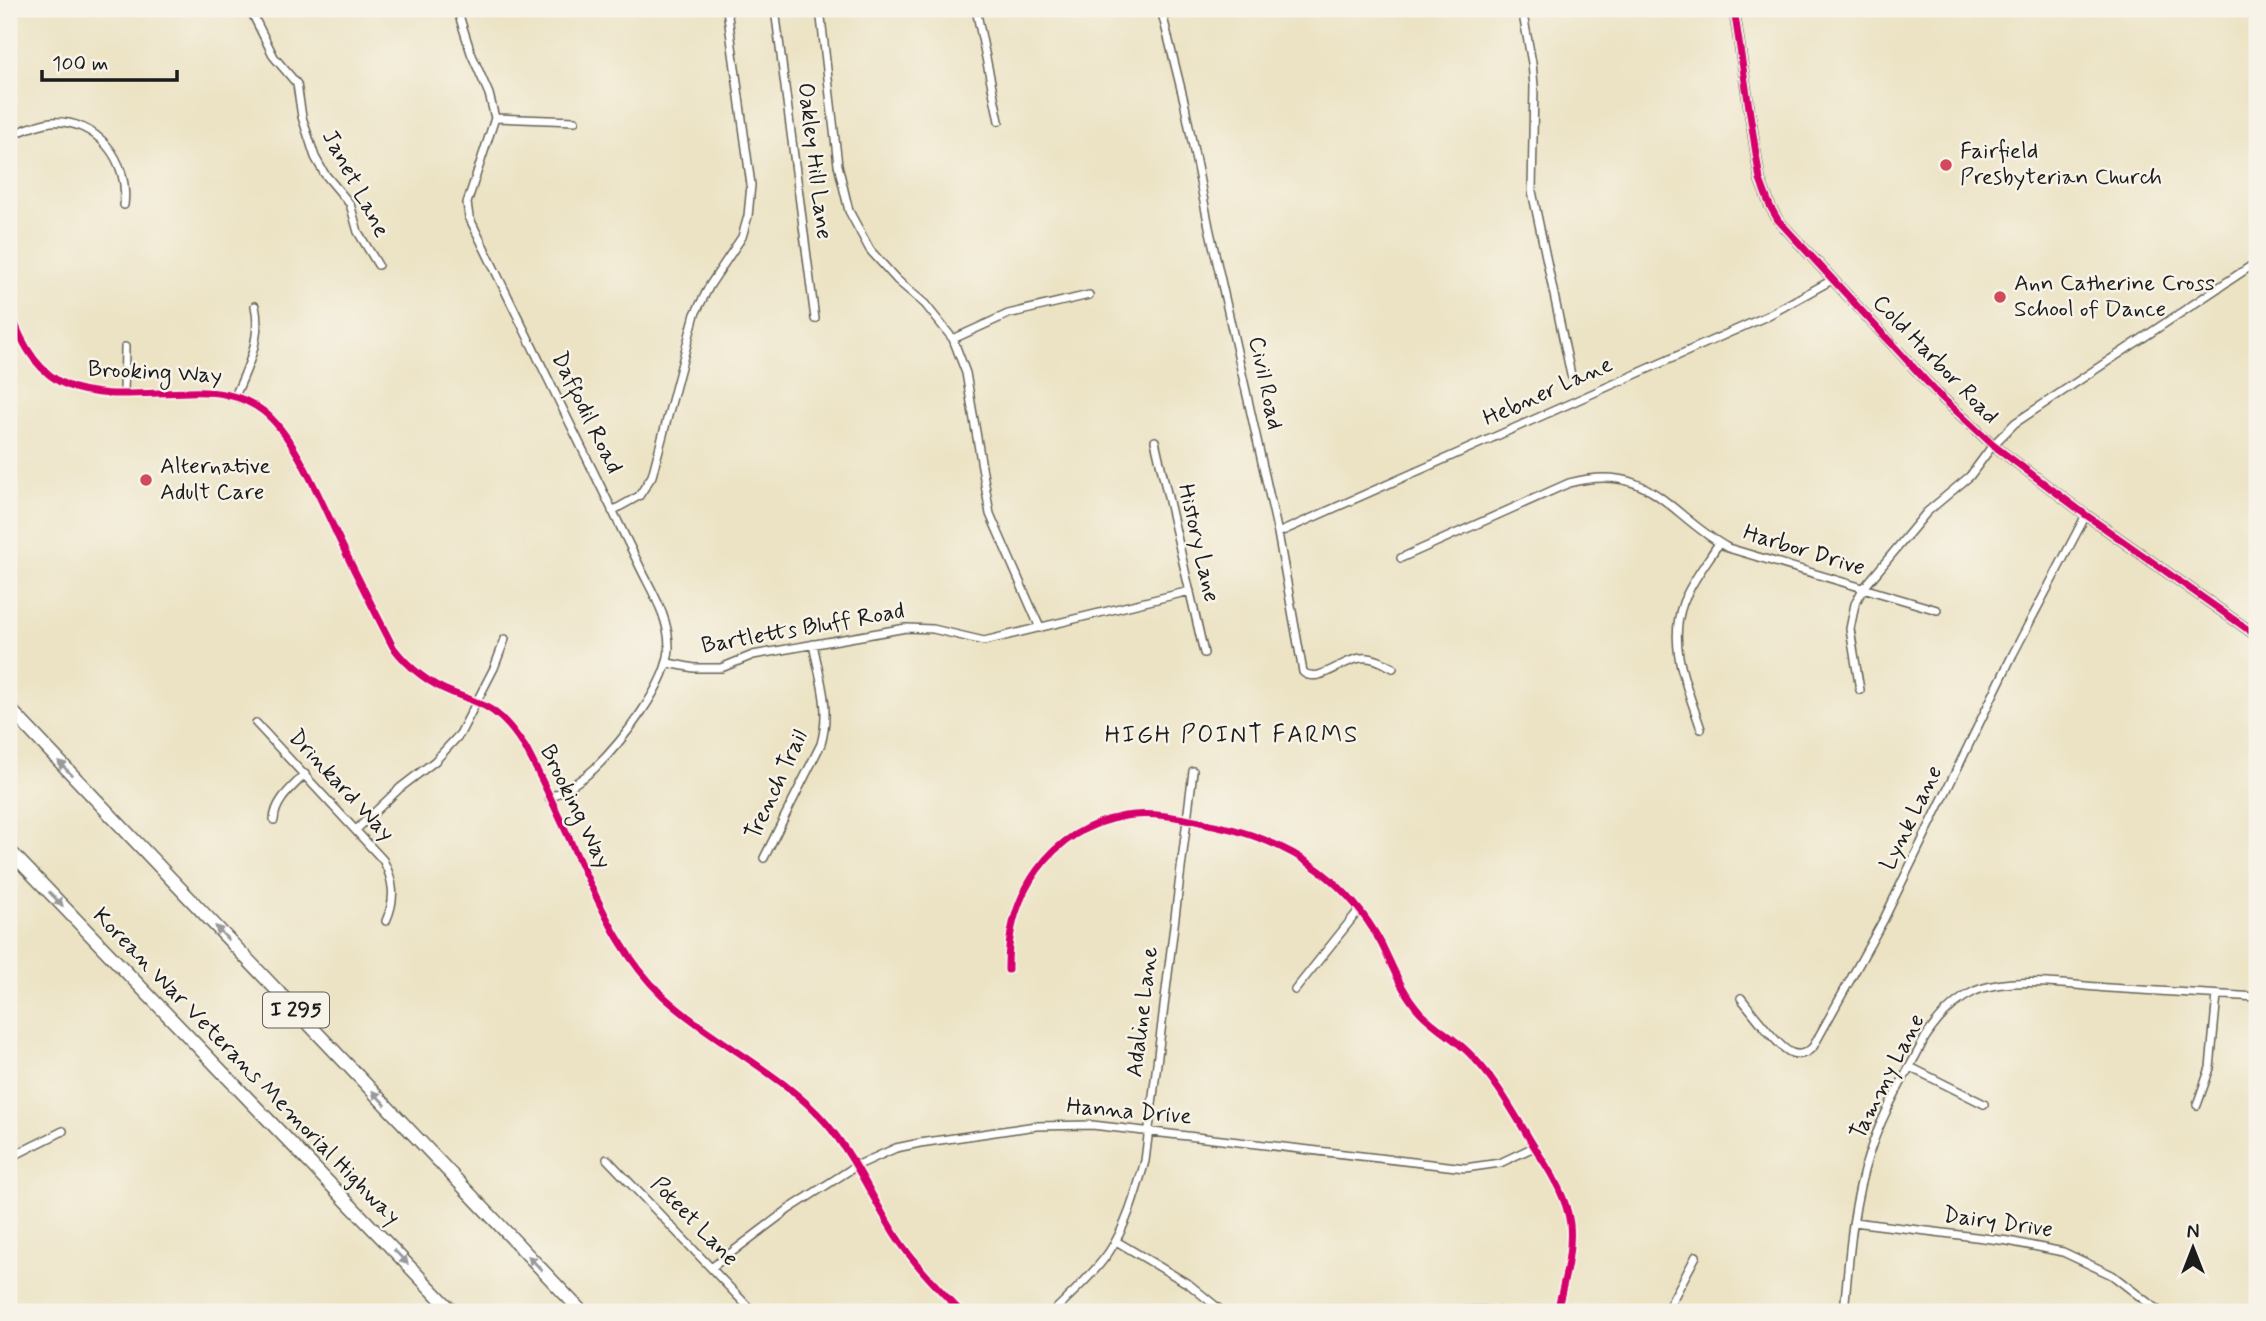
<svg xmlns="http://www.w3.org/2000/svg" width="2266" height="1321" font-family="Mynerve,sans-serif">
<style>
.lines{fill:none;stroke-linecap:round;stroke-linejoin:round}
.minor-casing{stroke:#656257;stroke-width:10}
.secondary-casing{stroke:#656257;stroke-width:12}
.motorway-casing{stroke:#656257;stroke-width:15}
.minor{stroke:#fff;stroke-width:7}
.secondary{stroke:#fff;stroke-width:10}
.motorway{stroke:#fff;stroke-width:12}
.cycleway-casing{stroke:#f7f3e8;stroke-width:11}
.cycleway{stroke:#d6006c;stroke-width:7}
.oneway{fill:#999}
.poi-dot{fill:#d1495b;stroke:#f7f3e8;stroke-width:2.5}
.labels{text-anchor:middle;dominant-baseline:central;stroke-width:5;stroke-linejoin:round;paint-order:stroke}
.shield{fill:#f7f3e8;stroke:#5e5c59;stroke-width:2}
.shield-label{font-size:21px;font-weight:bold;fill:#1c1c1c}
.poi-label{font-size:23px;fill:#1c1c1c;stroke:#f7f3e8;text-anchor:start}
.street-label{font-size:23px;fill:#1c1c1c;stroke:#f7f3e8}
.neighbourhood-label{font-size:24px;letter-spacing:2px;fill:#1c1c1c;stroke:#f7f3e8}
</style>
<rect width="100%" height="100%" fill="#f7f3e8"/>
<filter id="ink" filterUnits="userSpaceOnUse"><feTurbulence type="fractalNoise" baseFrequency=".0143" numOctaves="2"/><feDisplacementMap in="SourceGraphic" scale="14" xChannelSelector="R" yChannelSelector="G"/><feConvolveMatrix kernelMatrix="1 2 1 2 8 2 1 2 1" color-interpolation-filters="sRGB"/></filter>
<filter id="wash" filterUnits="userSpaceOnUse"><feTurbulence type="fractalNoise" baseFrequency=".00686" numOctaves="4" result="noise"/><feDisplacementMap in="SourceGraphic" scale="28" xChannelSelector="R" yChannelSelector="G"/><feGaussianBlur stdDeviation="1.57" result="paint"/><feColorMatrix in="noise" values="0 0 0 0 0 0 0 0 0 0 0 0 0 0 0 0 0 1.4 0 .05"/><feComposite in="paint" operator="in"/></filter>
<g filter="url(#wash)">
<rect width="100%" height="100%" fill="#ece3c4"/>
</g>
<g filter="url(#ink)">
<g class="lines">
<!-- minor casing -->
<g class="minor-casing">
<path id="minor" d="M250,9L274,57L297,84L302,117L315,157L324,173L350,204L358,232L378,265
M457,9L471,53L489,94L495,118L467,203L469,217L642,571C654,595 669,619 669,647C669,683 620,744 594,769C581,781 565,790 549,798
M775,9L815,319
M820,9L838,165L849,211L870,250L897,280L925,304L953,339L966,373L990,514L1040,628
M976,9L999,121
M1161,9L1184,101L1209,227L1278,533L1303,672C1318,685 1343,659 1361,658C1372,656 1383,663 1393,668
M1522,9L1532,63L1534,86L1532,191L1571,375
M495,118L575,121
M9,136C22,131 36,124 51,122C97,119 130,161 124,205
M9,307C42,410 98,394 188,392C215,391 241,394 263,411C296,436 324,509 343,547C359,581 376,613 393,647C409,668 427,683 453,693C467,698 480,702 493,711C507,721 515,733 525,747C546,786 564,827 582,867C604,914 625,960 663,996C714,1043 780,1071 826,1123C855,1157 872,1198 896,1236C914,1264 938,1288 961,1312
M953,339L1008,314L1089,295
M124,394L125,347
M235,396C248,368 262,337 255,306
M1155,441L1204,653
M612,511L639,496L652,476L695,314L710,285L742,237L748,216L751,185L727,9
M1278,533L1767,316L1832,280
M1401,558L1569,483C1651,461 1668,515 1728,548L1937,610
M668,663L694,668H721L753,655L906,628L933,629L984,641L1190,591
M1860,690L1850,629L1855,604L1863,589L1927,512L1970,476L1993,445L2015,423L2257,262
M256,723L383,860C394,881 396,899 386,921
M1701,729C1688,689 1667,646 1683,603C1691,582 1707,562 1719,543
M274,820C275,800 293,787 305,774
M356,830L400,788L435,761L460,734L494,668L505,639
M764,858L821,744C831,708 820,680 813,644
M1008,970C1007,895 1048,830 1125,816C1154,811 1186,819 1214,825C1252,833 1289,847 1320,871C1345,890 1366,915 1381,943C1393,967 1401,991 1420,1012C1434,1027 1453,1037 1468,1052C1494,1077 1511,1108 1529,1138C1545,1165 1566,1192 1570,1224C1573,1253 1563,1284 1557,1312
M1295,990L1359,910
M1741,998C1750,1009 1780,1050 1792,1053C1800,1056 1807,1053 1813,1047L1884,919L2013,654L2086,515
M1910,1067L1984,1104
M2197,1105L2210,1068L2217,995
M9,1158L63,1131
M607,1159L753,1312
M1854,1222L2008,1241L2063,1252L2112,1275L2160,1312
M1116,1241L1190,1285L1223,1312
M711,1268L789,1209L856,1166L896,1148L920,1143L1036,1126L1092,1125L1465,1168L1500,1163L1534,1147
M1053,1312C1072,1293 1093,1275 1109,1252C1127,1225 1136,1192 1145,1161L1193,771
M1426,1312L1481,1310L1504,1312
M1666,1312L1696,1256
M1844,1312C1849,1259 1852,1205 1869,1154C1882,1113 1906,1075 1925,1038C1938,1018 1954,1001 1975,991C2012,976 2069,985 2108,988C2158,991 2207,994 2257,997"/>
</g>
<!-- secondary casing -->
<g class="secondary-casing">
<path id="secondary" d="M1734,9L1760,180L1770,206L1778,220L1938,394L1993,445L2086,515L2257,636"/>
</g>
<!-- motorway casing -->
<g class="motorway-casing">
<path id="motorway" d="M9,708L582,1312
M9,850L453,1312"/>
</g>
<!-- minor -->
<use href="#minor" class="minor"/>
<!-- secondary -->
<use href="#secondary" class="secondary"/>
<!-- motorway -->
<use href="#motorway" class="motorway"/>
<!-- cycleway casing -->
<g class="cycleway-casing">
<path id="cycleway" d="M1734,9L1760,180L1770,206L1778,220L1938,394L1993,445L2086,515L2257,636
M9,307C42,410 98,394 188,392C215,391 241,394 263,411C296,436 324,509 343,547C359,581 376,613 393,647C409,668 427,683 453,693C467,698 480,702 493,711C507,721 515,733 525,747C546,786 564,827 582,867C604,914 625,960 663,996C714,1043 780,1071 826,1123C855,1157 872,1198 896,1236C914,1264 938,1288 961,1312
M1008,970C1007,895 1048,830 1125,816C1154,811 1186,819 1214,825C1252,833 1289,847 1320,871C1345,890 1366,915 1381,943C1393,967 1401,991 1420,1012C1434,1027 1453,1037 1468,1052C1494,1077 1511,1108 1529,1138C1545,1165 1566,1192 1570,1224C1573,1253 1563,1284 1557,1312"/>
</g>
<!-- cycleway -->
<use href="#cycleway" class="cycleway"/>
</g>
<!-- one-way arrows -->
<defs><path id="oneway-solid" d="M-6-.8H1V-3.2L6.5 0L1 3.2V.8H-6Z" transform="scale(1.75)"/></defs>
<g class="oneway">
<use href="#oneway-solid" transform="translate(65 768) rotate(-134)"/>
<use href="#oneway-solid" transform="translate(56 899) rotate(46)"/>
<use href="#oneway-solid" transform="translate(222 933) rotate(-133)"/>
<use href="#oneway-solid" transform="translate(379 1098) rotate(-133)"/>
<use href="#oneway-solid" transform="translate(401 1257) rotate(46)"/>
<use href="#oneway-solid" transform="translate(535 1263) rotate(-133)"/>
</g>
</g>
<!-- markers -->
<g class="poi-dot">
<circle cx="1946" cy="165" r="7"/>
<circle cx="2000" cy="297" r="7"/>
<circle cx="146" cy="480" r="7"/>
</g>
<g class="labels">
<!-- shield labels -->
<rect class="shield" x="263" y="992.5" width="66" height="35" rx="5"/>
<g class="shield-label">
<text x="296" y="1010">I 295</text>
</g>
<!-- poi labels -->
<g class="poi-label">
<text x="1960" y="152">Fairfield<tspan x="1960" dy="26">Presbyterian Church</tspan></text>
<text x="2014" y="284">Ann Catherine Cross<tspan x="2014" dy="26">School of Dance</tspan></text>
<text x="160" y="467">Alternative<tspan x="160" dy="26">Adult Care</tspan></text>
</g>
<!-- street labels -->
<g class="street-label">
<text transform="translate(814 161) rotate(83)">Oakley Hill Lane</text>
<text transform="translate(355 184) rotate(62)">Janet Lane</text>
<text transform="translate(1935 360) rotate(46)">Cold Harbor Road</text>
<text transform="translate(155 373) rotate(3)">Brooking Way</text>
<text transform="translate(1265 383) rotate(78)">Civil Road</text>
<text transform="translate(1548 392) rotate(-24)">Hebner Lane</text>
<text transform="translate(586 413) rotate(64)">Daffodil Road</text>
<text transform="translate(1198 543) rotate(77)">History Lane</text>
<text transform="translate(1804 551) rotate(17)">Harbor Drive</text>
<text transform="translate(803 629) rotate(-10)">Bartletts Bluff Road</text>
<text transform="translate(777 785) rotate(-65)">Trench Trail</text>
<text transform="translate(341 786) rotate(47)">Drinkard Way</text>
<text transform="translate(575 807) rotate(64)">Brooking Way</text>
<text transform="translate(1912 818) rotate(-64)">Lynk Lane</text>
<text transform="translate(1143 1012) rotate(-83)">Adaline Lane</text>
<text transform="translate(246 1067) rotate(46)">Korean War Veterans Memorial Highway</text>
<text transform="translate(1888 1077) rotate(-63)">Tammy Lane</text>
<text transform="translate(1129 1112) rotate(5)">Hanna Drive</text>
<text transform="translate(694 1222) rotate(46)">Poteet Lane</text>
<text transform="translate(1998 1223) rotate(8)">Dairy Drive</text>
</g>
<!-- neighbourhood labels -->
<g class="neighbourhood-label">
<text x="1232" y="735">HIGH POINT FARMS</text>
</g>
</g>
<!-- margin -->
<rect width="2266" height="1321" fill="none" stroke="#f7f3e8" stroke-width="35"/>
<!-- north arrow -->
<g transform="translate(2193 1248)" stroke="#f7f3e8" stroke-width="5" paint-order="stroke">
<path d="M0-5L12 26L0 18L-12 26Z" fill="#1c1c1c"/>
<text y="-10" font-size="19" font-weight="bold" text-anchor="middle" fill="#1c1c1c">N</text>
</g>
<!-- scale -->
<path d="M42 70v10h135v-10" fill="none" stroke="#1c1c1c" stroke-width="3.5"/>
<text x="52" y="70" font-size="21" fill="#1c1c1c" stroke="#f7f3e8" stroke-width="5" paint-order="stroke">100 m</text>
</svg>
